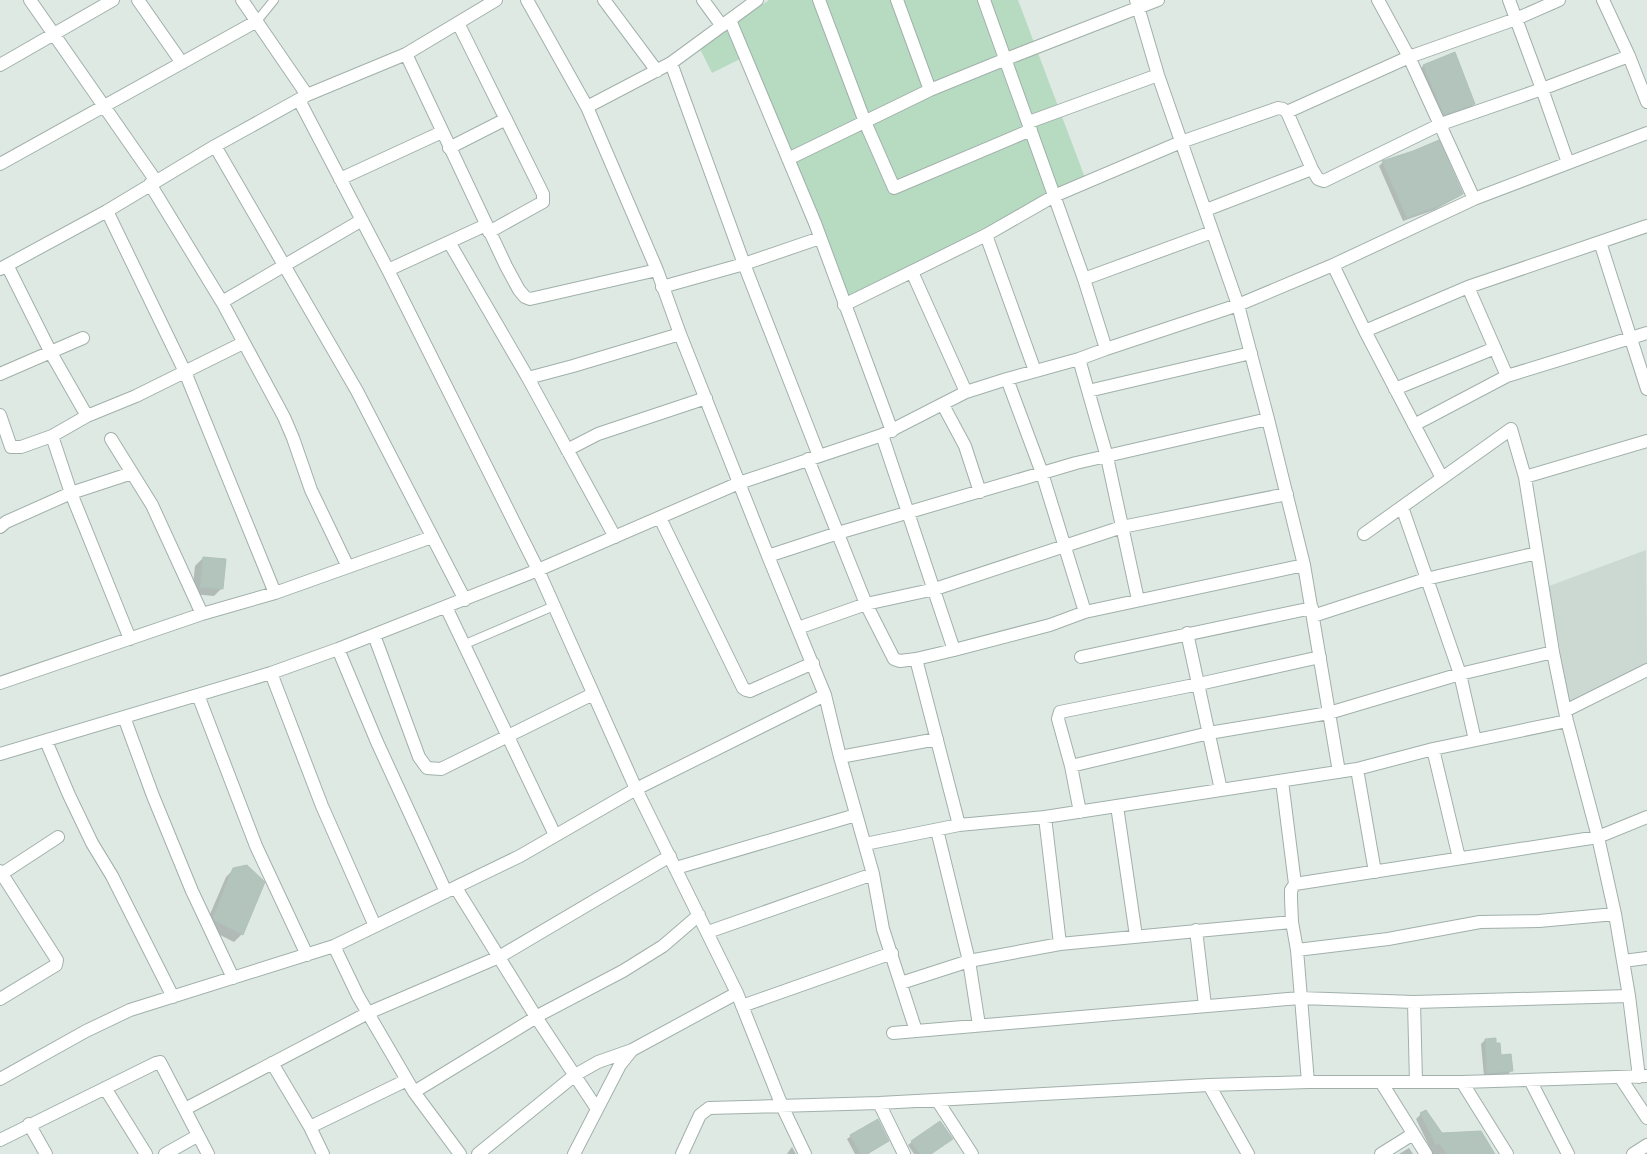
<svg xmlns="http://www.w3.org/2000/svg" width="1647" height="1154" font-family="'DM Sans',sans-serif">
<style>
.built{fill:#ccd9d3}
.green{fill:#b6dbc1}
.shadow{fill:#0003}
.building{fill:#b3c4bd;stroke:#b0c2bb}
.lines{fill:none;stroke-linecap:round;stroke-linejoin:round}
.service-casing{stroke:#a1b0ab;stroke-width:10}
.minor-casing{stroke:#a1b0ab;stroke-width:14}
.service{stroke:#fff;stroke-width:8}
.minor{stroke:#fff;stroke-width:12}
</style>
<rect width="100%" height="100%" fill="#dee9e4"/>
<!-- built -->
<path class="built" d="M1646,550L1647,664L1569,703L1549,586Z"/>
<!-- green -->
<path class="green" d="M769,0H1018L1087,183L845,304L839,299L740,59L712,73L699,47Z"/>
<!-- shadow -->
<path class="shadow" d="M1455,54L1474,104L1470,108L1440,118L1419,70L1423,66Z
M1383,162L1462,194L1458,197L1434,210L1403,221L1379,166Z
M203,558L225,560L222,588L214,596L192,594L195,566Z
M234,869L242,934L234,942L206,928L205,926L226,877Z
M1485,1040L1495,1044L1500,1056L1512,1070L1508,1074L1484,1076L1481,1044Z
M1421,1114L1441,1134L1494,1154H1433L1416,1119Z
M851,1136L888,1141L868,1154H855L847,1139Z
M952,1139L931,1154H914L908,1145L912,1142Z
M792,1147L796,1154H787L789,1151Z
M1409,1148L1413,1154H1399Z"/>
<!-- building -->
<path class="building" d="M1455,52L1475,104L1444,115L1423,65Z
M1439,140L1463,194L1439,206L1407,218L1382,161L1413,151Z
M203,557L226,559L223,589L200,587Z
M247,865L265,882L243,935L214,920L213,917L233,868Z
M1496,1038V1043H1500L1501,1055L1511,1054L1513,1071L1487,1073L1485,1039Z
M1426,1110L1442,1133L1481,1131L1495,1154H1447L1439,1143L1436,1145L1420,1113Z
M878,1119L889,1141L867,1154H861L850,1135Z
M940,1121L953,1139L931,1154H920L911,1141Z"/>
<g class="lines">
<!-- service casing -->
<g class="service-casing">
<path id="service" d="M257,21L274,0
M463,645L554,606"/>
</g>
<!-- minor casing -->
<g class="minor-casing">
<path id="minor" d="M30,0L156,181
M138,0L182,63
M242,0L307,95
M527,0L587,107L657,270L680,334L768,556L825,695L840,757L873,874L883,929L916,1031
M604,0L657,71
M703,0L722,26
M819,0L865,122L894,188L1031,130
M897,0L930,90
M984,0L1084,279L1106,349
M1136,0L1158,75L1238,305L1268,419L1304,565L1339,772
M1378,0L1409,57L1474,199
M1509,0L1542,89L1568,163
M1603,0L1629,56L1647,102
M730,20L815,223L892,431
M458,23L543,194V202L489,232
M406,54L506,266L519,290L525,297L530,299L657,270
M671,63L744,264L819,456
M0,65L113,0
M299,100L388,270L538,570L636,789L737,993L782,1106L805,1154
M587,107L671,63L757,0
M1287,112L1409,57L1516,19L1559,0
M1029,122L1158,75
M215,146L357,391L465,600
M449,148L506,119
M788,159L930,90L1006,59L1158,0
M0,164L257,21
M340,179L442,132
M150,184L222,302L284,417L293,438L311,490L348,567
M1206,210L1312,169
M107,211L185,372L275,593
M986,235L1035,371
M449,242L528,378L615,537
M1600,242L1647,389
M7,265L51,353L87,416
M1333,265L1365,331L1442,478
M0,269L107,211L215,146L307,95L406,54L496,0
M388,270L486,225
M912,272L966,392
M1084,279L1212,232
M662,287L744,264L820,238
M1468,287L1507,376L1647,333
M222,302L362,220
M844,305L986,235L1054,196L1181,142L1278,108L1283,109L1287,112L1312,169L1318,179L1324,181L1441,124L1542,89L1629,56
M1365,331L1468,287L1647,226
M1079,359L1107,457L1138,600
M0,374L83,338
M528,378L573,366L680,334
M1007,379L1042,473L1085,612
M1395,389L1495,348
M1088,391L1251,353
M943,405L965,446L980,492
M0,415L11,447H21L52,436L87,416L136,396L243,343
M1414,425L1507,376
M882,435L954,650
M52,436L71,493L130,639
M111,439L152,505L202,614
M567,450L598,434L706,398
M808,459L866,604L894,659L900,661L916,659L954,650L1050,625L1085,612L1304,565
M1525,477L1647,441
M1402,507L1460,674L1475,740
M660,518L743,688L746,690L750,691L813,663
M0,527L6,522L71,493L132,473
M1364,534L1511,429L1525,477L1553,652L1567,721L1598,837L1615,914L1629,996L1639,1077
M768,556L838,533L1076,463L1268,419
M446,607L555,835
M1313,616L1426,579L1537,553
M798,628L866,604L935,589L1122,527L1287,494
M1187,633L1221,790
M374,635L419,757L427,768L441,769L593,694
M338,649L377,742L446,892
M1081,657L1312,608
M916,659L959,825
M271,673L322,806L375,926
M0,683L202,614L275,593L432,537
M198,695L256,846L307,955
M1565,711L1647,670
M124,717L153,796L192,891L233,978
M46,741L69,795L92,843L112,876L173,997
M1433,749L1459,858
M0,754L271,673L338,649L538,570L739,483L882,435L966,392L1007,379L1079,359L1106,349L1238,305L1333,265L1474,199L1647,133
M840,757L937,739
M1071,766L1209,733L1329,713L1460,674L1553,652
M1357,769L1375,872
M1282,781L1295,884L1291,890V899L1292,922L1297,950L1308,1082
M1117,806L1136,936
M1080,812L1071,766L1058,719L1060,712L1199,684L1320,657
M1045,817L1060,944
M937,830L969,961L979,1025
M865,844L959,825L1045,817L1357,769L1433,749L1567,721
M676,868L856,815
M0,871L57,960L56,965L0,999
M0,875L58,837
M1295,884L1598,837L1647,817
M456,888L536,1017L597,1109
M1196,930L1205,1006
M708,932L873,874
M334,946L358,996L414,1092L460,1154
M1297,950L1388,939L1480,922L1539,921L1615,914
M1623,961L1647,958
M901,983L969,961L1060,944L1292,922
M1414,1002L1416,1082
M742,1006L892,953
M893,1033L1300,998L1414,1002L1629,996
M272,1063L310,1127L323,1154
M1620,1077L1647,1118
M0,1079L86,1031L130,1010L334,946L520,856L636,789L825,695
M1530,1080L1568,1154
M1381,1082L1426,1154
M1462,1082L1507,1154
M1209,1085L1248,1154
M105,1088L146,1154
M414,1092L543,1013L623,971L663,946L699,915
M937,1100L972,1154
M879,1103L904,1154
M185,1109L368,1013L499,957L670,856
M29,1124L46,1154
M310,1127L407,1080
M0,1140L156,1063L160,1062L208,1154
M165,1154L197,1136
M478,1154L575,1075L598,1062L632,1050
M574,1154L620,1065L632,1050L737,993
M682,1154L700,1115L709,1108L879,1103L1209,1085L1308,1082H1462L1647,1076
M1381,1154L1413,1134
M1633,1154L1647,1145"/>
</g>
<!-- service -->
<use href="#service" class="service"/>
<!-- minor -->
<use href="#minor" class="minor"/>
</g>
</svg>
